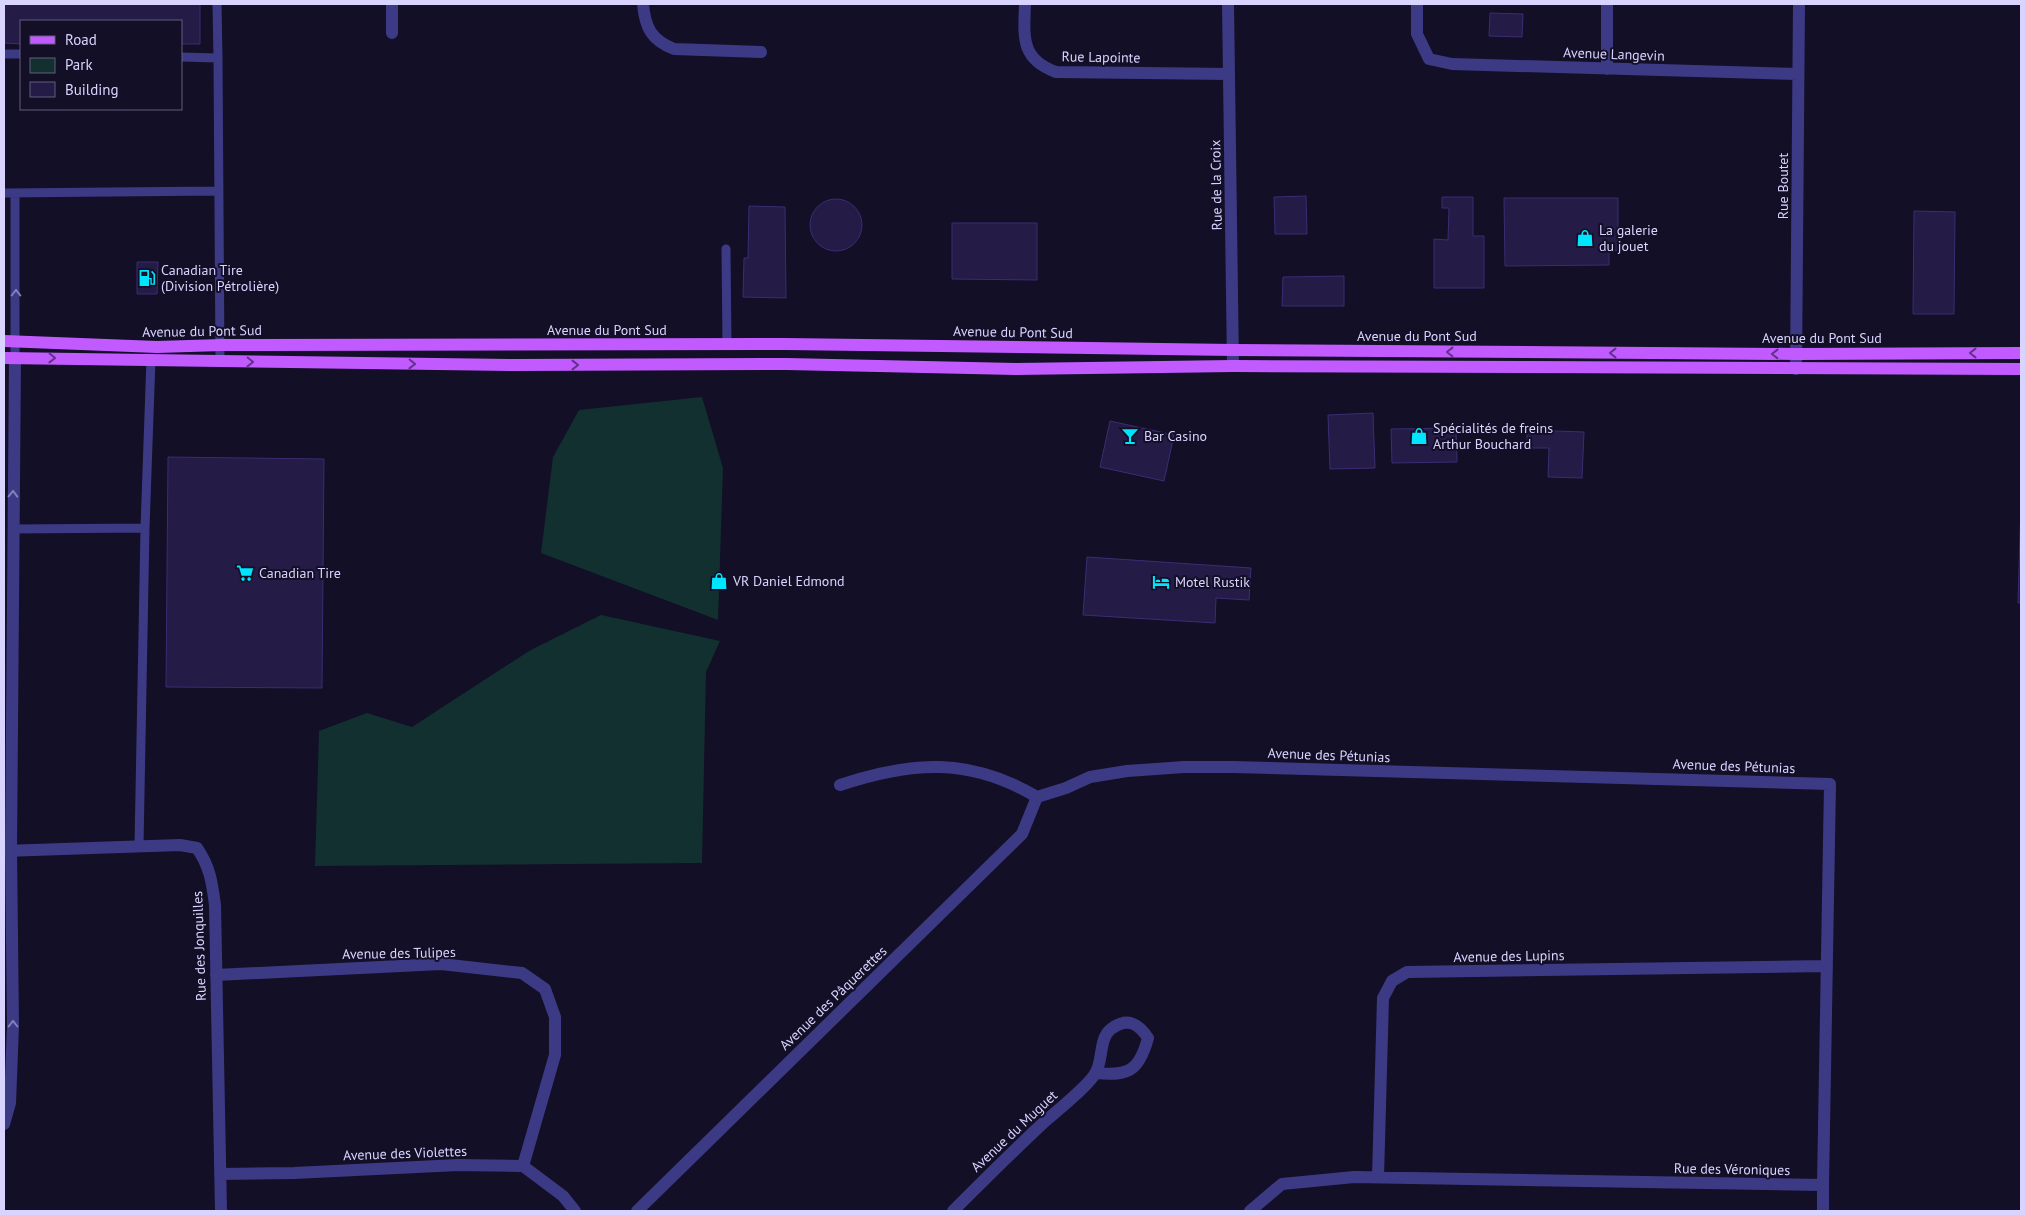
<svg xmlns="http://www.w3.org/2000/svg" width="2025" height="1215" font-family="'PT Sans',sans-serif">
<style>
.green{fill:#12302f}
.building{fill:#241b47;stroke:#3b2d73}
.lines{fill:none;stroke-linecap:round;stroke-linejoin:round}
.service{stroke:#3d3a85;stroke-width:9}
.minor{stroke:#3d3a85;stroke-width:12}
.tertiary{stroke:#3d3a85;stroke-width:12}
.primary{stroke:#c25bff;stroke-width:12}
.oneway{stroke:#837fbc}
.oneway2{stroke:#623188}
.labels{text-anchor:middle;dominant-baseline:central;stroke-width:4;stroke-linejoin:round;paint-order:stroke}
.street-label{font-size:14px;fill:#d9d4ff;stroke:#130f26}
.poi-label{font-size:14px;fill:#d9d4ff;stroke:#130f26;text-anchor:start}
</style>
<rect width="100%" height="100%" fill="#130f26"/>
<!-- green -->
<path class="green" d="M702,397L723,468L718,620L541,553L553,457L579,410Z
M601,615L720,641L706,672L702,863L315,866L319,731L367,713L412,727L529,651Z"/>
<!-- building -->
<path class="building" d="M4,4H200V44H181V21H21V44L4,43Z
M1490,13L1523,14L1522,37L1489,36Z
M1306,196L1307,234H1275L1274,197Z
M1442,197H1473V236H1484V288H1434V239L1448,240L1449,208H1442Z
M1504,198H1618V250L1609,252V265L1505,266Z
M810 225a26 26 0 1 1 52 0a26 26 0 1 1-52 0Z
M749,206L785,207L786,298L743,297L744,258H748Z
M1914,211L1955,212L1954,314H1913Z
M952,223H1037V280L952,279Z
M137,262H158L157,294H137Z
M1344,276V306H1282L1283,277Z
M1373,413L1375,468L1330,469L1328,415Z
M1110,421L1174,435L1164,481L1100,467Z
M1456,428L1457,462L1392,463L1391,429Z
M1527,430L1584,432L1582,478L1548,477L1549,448H1527Z
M168,457L324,459L322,688L166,687Z
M2021,503V603H2018Z
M1087,557L1251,568L1249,600L1216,598L1215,623L1083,615Z"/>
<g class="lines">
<!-- service -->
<path class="service" d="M217,4L218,58
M4,54H21
M181,57L218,58L220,362
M4,193L219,191
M726,249L727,345
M15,358V193
M13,529L145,528
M139,846L145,528L151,359"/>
<!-- minor -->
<path class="minor" d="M643,4C645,27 651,40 674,49L761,52
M1025,4C1024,36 1020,59 1056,72L1229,74
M1228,4L1233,366
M1417,4V34L1429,59L1452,64L1798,74
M1607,4V69
M392,33V4
M1796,369L1799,4
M840,785C912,761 970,757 1037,797L1066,788L1090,777L1127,771L1184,767H1233L1830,784L1823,1185L1354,1177L1282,1184L1250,1211
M4,851L180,845L197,848C210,867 212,882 215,905L221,1211
M216,975L441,964L522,973L545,989L555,1017V1055L523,1166
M220,1174L294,1173L458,1165L523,1166L563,1196L575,1211
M1378,1177L1383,998L1392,981L1407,972L1827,966
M637,1211L1022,834L1037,797
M953,1211C982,1182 1011,1153 1041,1125C1053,1114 1090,1085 1096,1072C1103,1060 1099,1038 1111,1029C1127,1017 1138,1023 1148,1038C1139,1071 1129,1076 1096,1073
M1823,1211V1185"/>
<!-- tertiary -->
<path class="tertiary" d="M4,1124L10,1103L13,1026L11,850L15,358"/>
<!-- primary -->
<path class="primary" d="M4,341L157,347L222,345L785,344L1234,350L1797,354L2021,353
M4,358L511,365L787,364L1016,369L1233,366L2021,369"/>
</g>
<!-- one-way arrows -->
<defs><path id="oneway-chevron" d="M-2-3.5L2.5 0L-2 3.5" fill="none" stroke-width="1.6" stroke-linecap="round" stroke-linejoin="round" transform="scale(1.25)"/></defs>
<g class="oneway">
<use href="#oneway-chevron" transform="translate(16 293) rotate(-90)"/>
<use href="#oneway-chevron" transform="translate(13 494) rotate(-89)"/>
<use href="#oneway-chevron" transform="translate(13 1024) rotate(-90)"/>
</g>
<g class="oneway2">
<use href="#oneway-chevron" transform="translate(1450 352) rotate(-180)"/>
<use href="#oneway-chevron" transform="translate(1613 353) rotate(-180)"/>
<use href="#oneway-chevron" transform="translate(1973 353) rotate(180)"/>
<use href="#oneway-chevron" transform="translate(1775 354) rotate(-180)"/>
<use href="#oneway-chevron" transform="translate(52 358) rotate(1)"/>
<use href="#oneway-chevron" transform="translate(250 362) rotate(1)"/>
<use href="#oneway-chevron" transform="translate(412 364) rotate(1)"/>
<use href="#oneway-chevron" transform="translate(575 365)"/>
</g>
<!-- icons -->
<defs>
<g id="shop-bare" transform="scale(1.35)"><path d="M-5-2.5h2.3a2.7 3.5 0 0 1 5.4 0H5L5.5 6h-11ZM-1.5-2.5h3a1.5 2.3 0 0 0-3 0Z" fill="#00e5ff" stroke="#130f26" stroke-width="2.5" paint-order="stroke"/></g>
<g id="fuel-bare" transform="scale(1.35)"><path d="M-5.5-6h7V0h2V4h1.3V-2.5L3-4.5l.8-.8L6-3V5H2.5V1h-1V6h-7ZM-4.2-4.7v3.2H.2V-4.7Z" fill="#00e5ff" stroke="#130f26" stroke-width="2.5" paint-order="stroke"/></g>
<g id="bar-bare" transform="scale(1.35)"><path d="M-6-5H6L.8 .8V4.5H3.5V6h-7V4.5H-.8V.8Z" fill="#00e5ff" stroke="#130f26" stroke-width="2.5" paint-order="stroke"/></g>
<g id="supermarket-bare" transform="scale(1.35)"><path d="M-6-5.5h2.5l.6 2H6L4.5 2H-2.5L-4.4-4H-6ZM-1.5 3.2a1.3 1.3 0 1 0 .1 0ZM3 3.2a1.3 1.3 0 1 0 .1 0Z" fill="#00e5ff" stroke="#130f26" stroke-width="2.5" paint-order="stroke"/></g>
<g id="hotel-bare" transform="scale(1.35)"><path d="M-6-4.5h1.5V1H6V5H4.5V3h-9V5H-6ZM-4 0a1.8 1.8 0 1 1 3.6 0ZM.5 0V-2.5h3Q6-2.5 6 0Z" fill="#00e5ff" stroke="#130f26" stroke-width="2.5" paint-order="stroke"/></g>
</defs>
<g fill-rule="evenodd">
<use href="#shop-bare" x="1585" y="238"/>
<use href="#fuel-bare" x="147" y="278"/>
<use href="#bar-bare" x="1130" y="436"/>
<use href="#shop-bare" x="1419" y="436"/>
<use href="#supermarket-bare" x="245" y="573"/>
<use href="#shop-bare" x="719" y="581"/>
<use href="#hotel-bare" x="1161" y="582"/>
</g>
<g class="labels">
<!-- street labels -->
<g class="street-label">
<text transform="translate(1614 54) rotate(2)">Avenue Langevin</text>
<text transform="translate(1101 57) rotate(1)">Rue Lapointe</text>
<text transform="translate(1216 185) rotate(-91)">Rue de la Croix</text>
<text transform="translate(1783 186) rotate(-90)">Rue Boutet</text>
<text x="607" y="330">Avenue du Pont Sud</text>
<text transform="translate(202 331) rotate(-1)">Avenue du Pont Sud</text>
<text transform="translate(1013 332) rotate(1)">Avenue du Pont Sud</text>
<text x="1417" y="336">Avenue du Pont Sud</text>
<text x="1822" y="338">Avenue du Pont Sud</text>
<text transform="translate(1329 755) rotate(2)">Avenue des Pétunias</text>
<text transform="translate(1734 766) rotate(2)">Avenue des Pétunias</text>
<text transform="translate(199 946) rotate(-92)">Rue des Jonquilles</text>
<text transform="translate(399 953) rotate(-1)">Avenue des Tulipes</text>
<text transform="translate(1509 956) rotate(-1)">Avenue des Lupins</text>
<text transform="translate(833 998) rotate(-44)">Avenue des Pâquerettes</text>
<text transform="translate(1014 1131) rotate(-43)">Avenue du Muguet</text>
<text transform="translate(405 1153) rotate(-2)">Avenue des Violettes</text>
<text transform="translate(1732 1169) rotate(1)">Rue des Véroniques</text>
</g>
<!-- poi labels -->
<g class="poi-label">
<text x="1599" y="230">La galerie<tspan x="1599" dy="16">du jouet</tspan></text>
<text x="161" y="270">Canadian Tire<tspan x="161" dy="16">(Division Pétrolière)</tspan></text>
<text x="1433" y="428">Spécialités de freins<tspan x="1433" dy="16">Arthur Bouchard</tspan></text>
<text x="1144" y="436">Bar Casino</text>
<text x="259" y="573">Canadian Tire</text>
<text x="733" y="581">VR Daniel Edmond</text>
<text x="1175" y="582">Motel Rustik</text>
</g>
</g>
<!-- border -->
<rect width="2025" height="1215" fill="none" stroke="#d9d4ff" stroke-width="10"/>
<!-- legend -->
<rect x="20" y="20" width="162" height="90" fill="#130f26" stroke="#625e7d"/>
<rect x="30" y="36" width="25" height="8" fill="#c25bff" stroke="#625e7d"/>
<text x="65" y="45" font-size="15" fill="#d9d4ff">Road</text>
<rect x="30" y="58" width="25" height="15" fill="#12302f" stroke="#625e7d"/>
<text x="65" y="70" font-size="15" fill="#d9d4ff">Park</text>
<rect x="30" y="82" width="25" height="15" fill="#241b47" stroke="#625e7d"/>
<text x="65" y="95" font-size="15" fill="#d9d4ff">Building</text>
</svg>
